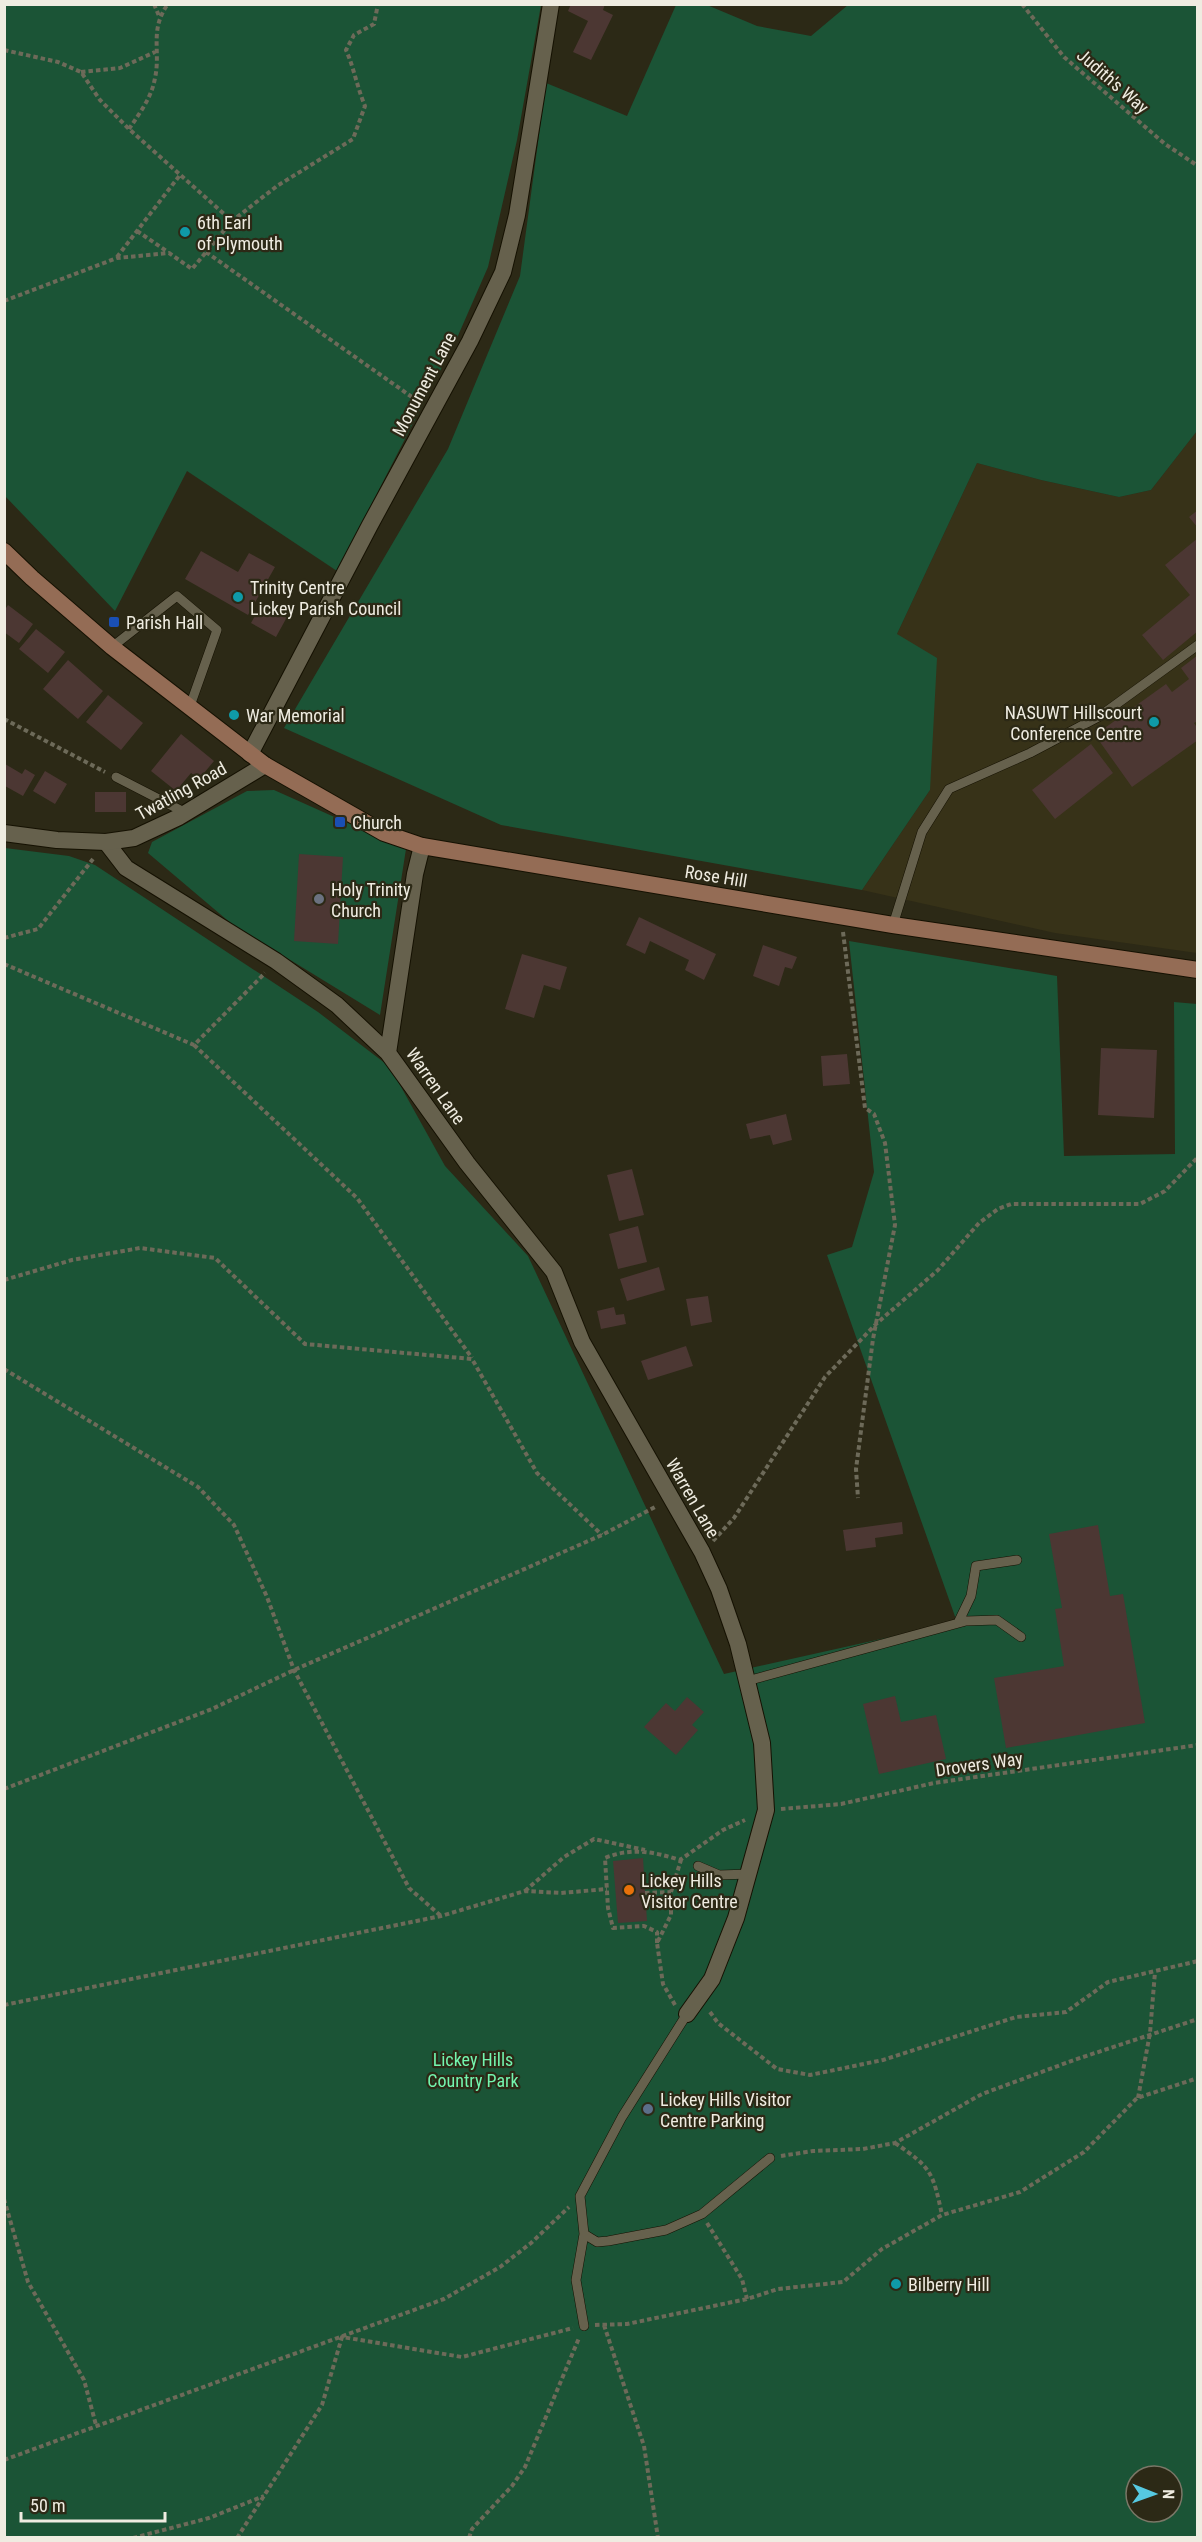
<svg xmlns="http://www.w3.org/2000/svg" width="1202" height="2542" font-family="'Roboto Condensed',sans-serif">
<style>
.built{fill:#373218}
.green{fill:#1b5436;fill-rule:evenodd}
.building{fill:#4c3733}
.lines{fill:none;stroke-linecap:round;stroke-linejoin:round}
.service-casing{stroke:#151102;stroke-width:10}
.minor-casing{stroke:#151102;stroke-width:18}
.tertiary-casing{stroke:#151102;stroke-width:18}
.secondary-casing{stroke:#151102;stroke-width:18}
.path{stroke:#6d6a59;stroke-width:4;stroke-dasharray:4.5 3;stroke-linecap:butt}
.service{stroke:#66614d;stroke-width:9}
.minor{stroke:#66614d;stroke-width:16}
.tertiary{stroke:#66614d;stroke-width:16}
.secondary{stroke:#946c55;stroke-width:16}
.culture-dot{fill:#0f9aa8;stroke:#2c2916;stroke-width:2}
.transit-dot{fill:#1a4fb4;stroke:#2c2916;stroke-width:2}
.worship-dot{fill:#6b7280;stroke:#2c2916;stroke-width:2}
.food-dot{fill:#e8710a;stroke:#2c2916;stroke-width:2}
.service-dot{fill:#5c6f8a;stroke:#2c2916;stroke-width:2}
.labels{text-anchor:middle;dominant-baseline:central;stroke-width:4.5;stroke-linejoin:round;paint-order:stroke}
.street-label{font-size:18px;fill:#efece1;stroke:#2c2916}
.poi-label{font-size:18px;fill:#efece1;stroke:#2c2916;text-anchor:start}
.park-label{font-size:18px;fill:#73f5ae;stroke:#2c2916}
</style>
<rect width="100%" height="100%" fill="#2c2916"/>
<!-- built -->
<path class="built" d="M1197,431V953L1055,933L862,890L930,790L897,634L977,463L1041,480L1119,497L1151,490Z"/>
<!-- green -->
<path class="green" d="M5,5H541L517,140L488,267L457,338L337,571L187,471L115,611L5,496Z
M676,5H707L757,26L811,36L848,5H1197V431L1151,490L1119,497L1041,480L977,463L897,634L937,658L930,790L862,890L501,825L284,728L448,449L520,276L546,83L627,116Z
M274,790L406,849L380,1015L233,925L148,853L152,842L247,791Z
M5,848L69,856L95,865L318,1012L390,1067L445,1166L528,1256L724,1674L957,1622L827,1255L852,1247L874,1172L849,941L1057,976L1064,1156L1175,1154L1174,1002L1197,1004V2537L5,2538ZM1136,2476H1172V2512H1136Z"/>
<!-- building -->
<path class="building" d="M571,4H605L603,10L613,15L591,60L573,52L588,21L568,11Z
M1198,510V528L1189,517Z
M1198,538V631L1163,660L1142,635L1190,595L1165,565Z
M201,551L238,572L249,553L275,567L248,615L185,579Z
M262,603L287,617L276,637L251,623Z
M8,605L33,624L19,643L4,632V611Z
M36,629L65,652L48,673L19,649Z
M1198,655V721L1194,723L1198,729V740L1132,787L1095,735L1166,684L1172,692L1189,679L1181,668Z
M68,660L103,691L78,719L43,689Z
M108,695L143,723L121,750L86,722Z
M181,734L214,761L199,779L191,773L176,791L151,771Z
M1091,744L1113,773L1055,819L1032,790Z
M5,764L22,774L25,769L35,775L23,796L5,786Z
M45,771L67,784L55,804L33,791Z
M95,792H126V812H95Z
M299,854L343,857L338,944L294,941Z
M639,917L716,954L704,980L685,970L689,960L650,941L645,954L626,945Z
M763,945L797,957L792,969L785,967L779,986L753,976Z
M522,954L567,967L560,990L544,985L534,1018L505,1009Z
M1101,1048L1157,1050L1154,1118L1098,1115Z
M847,1054L850,1084L823,1086L821,1056Z
M786,1114L792,1140L773,1145L770,1135L750,1139L746,1124Z
M632,1169L644,1215L619,1221L607,1175Z
M638,1226L647,1262L618,1269L609,1234Z
M659,1267L665,1290L627,1301L620,1279Z
M708,1296L712,1322L691,1326L686,1299Z
M614,1307L616,1315L624,1314L626,1324L601,1329L597,1311Z
M686,1346L693,1366L648,1380L641,1361Z
M902,1522L903,1534L875,1538L876,1547L846,1551L843,1530Z
M1098,1525L1110,1596L1123,1594L1145,1723L1006,1748L994,1678L1064,1666L1055,1609L1062,1608L1049,1534Z
M895,1696L901,1722L936,1715L946,1759L879,1774L863,1704Z
M687,1697L704,1712L692,1725L698,1730L676,1755L644,1727L666,1703L675,1711Z
M643,1858L647,1921L618,1923L613,1861Z"/>
<g class="lines">
<!-- service casing -->
<g class="service-casing">
<path id="service" d="M112,647L177,596L217,630L190,706
M116,777L186,813
M893,925L922,832L949,789L1030,753L1100,716L1198,645
M958,1623L971,1596L976,1566L1017,1560
M747,1681L966,1621L997,1620L1021,1637
M698,1866L719,1875L750,1874
M584,2234L597,2242L608,2241L666,2230L702,2214L770,2158
M584,2326L576,2280L584,2234L580,2196L622,2117L687,2014"/>
</g>
<!-- minor casing -->
<g class="minor-casing">
<path id="minor" d="M250,754L370,525L470,341L503,272L517,215L551,4
M106,842L126,868L276,961L337,1005L388,1053
M422,846L415,874L388,1053L467,1163L554,1272L582,1342L702,1552L719,1589L738,1644L762,1743L766,1810L736,1918L712,1979L687,2014"/>
</g>
<!-- tertiary casing -->
<g class="tertiary-casing">
<path id="tertiary" d="M4,833L57,840L106,842L134,838L179,817L265,765"/>
</g>
<!-- secondary casing -->
<g class="secondary-casing">
<path id="secondary" d="M4,551L32,578L112,647L265,765L384,833L422,846L893,925L1198,970"/>
</g>
<!-- path -->
<path class="path" d="M154,4L159,16
M1022,4L1064,57L1165,144L1198,166
M4,50L58,62L81,72L100,100L129,129L232,221
M81,72L120,68L155,52
M129,129C139,114 152,97 155,78C161,51 149,30 168,4
M137,231L168,252
M206,252L419,402
M117,257L180,175
M4,301L117,258L169,253L192,269L232,221L277,186L353,139L365,106C357,87 354,68 346,50L354,35L374,24L378,4
M4,719L105,772
M843,932L865,1108L874,1114L885,1143L895,1225L873,1339L856,1469L858,1498
M4,938L38,929L93,859
M4,964L194,1045L265,973
M194,1045L357,1198L472,1358
M4,1280L72,1260L140,1248L215,1258L305,1344L472,1359L537,1473L602,1535
M4,1369L198,1487L234,1525L267,1597L294,1670L409,1888L441,1916
M713,1541L734,1518L825,1377L876,1324L938,1270L979,1223L998,1209L1011,1204H1140L1165,1191L1198,1157
M4,1789L212,1709L294,1670L602,1535L657,1506
M781,1809L841,1804L934,1783L1198,1745
M525,1891L564,1857L594,1839L645,1850
M645,1893L671,1892
M657,1943V1932L644,1926L613,1928L608,1908L605,1858C632,1847 654,1852 680,1860L723,1830L745,1820
M4,2005L441,1916L525,1891L561,1893L607,1889
M675,2005L663,1984L657,1943L671,1915V1892L681,1860
M710,2012L718,2023L777,2069L810,2075L883,2060L1016,2017L1066,2012L1108,1982L1198,1961
M1138,2098L1150,2033L1155,1972
M895,2143C932,2168 933,2173 942,2215
M781,2156L813,2151L863,2149L895,2143L982,2094L1074,2060L1198,2019
M4,2199L28,2282L84,2380L96,2425
M707,2223L742,2279L747,2299
M595,2325L627,2324L747,2299L778,2289L843,2282L882,2249L942,2215L1020,2192L1084,2152L1137,2098L1198,2078
M604,2325L644,2446L658,2538
M4,2460L444,2299L500,2267L531,2243L569,2207
M133,2538L209,2518L264,2496
M237,2538L322,2405L342,2337L462,2357L573,2328
M469,2538L472,2529L512,2486L525,2467L579,2338"/>
<!-- service -->
<use href="#service" class="service"/>
<!-- minor -->
<use href="#minor" class="minor"/>
<!-- tertiary -->
<use href="#tertiary" class="tertiary"/>
<!-- secondary -->
<use href="#secondary" class="secondary"/>
</g>
<!-- markers -->
<g class="culture-dot">
<circle cx="185" cy="232" r="6"/>
<circle cx="238" cy="597" r="6"/>
<circle cx="234" cy="715" r="6"/>
<circle cx="1154" cy="722" r="6"/>
<circle cx="896" cy="2284" r="6"/>
</g>
<g class="transit-dot">
<rect x="108" y="616" width="12" height="12" rx="3"/>
<rect x="334" y="816" width="12" height="12" rx="3"/>
</g>
<circle class="worship-dot" cx="319" cy="899" r="6"/>
<circle class="food-dot" cx="629" cy="1890" r="6"/>
<circle class="service-dot" cx="648" cy="2109" r="6"/>
<g class="labels">
<!-- street labels -->
<g class="street-label">
<text transform="translate(1113 81) rotate(41)">Judith's Way</text>
<text transform="translate(424 384) rotate(-62)">Monument Lane</text>
<text transform="translate(181 791) rotate(-29)">Twatling Road</text>
<text transform="translate(716 876) rotate(9)">Rose Hill</text>
<text transform="translate(436 1086) rotate(55)">Warren Lane</text>
<text transform="translate(693 1498) rotate(60)">Warren Lane</text>
<text transform="translate(979 1764) rotate(-8)">Drovers Way</text>
</g>
<!-- poi labels -->
<g class="poi-label">
<text x="197" y="222">6th Earl<tspan x="197" dy="21">of Plymouth</tspan></text>
<text x="250" y="587">Trinity Centre<tspan x="250" dy="21">Lickey Parish Council</tspan></text>
<text x="126" y="622">Parish Hall</text>
<text x="1142" y="712" text-anchor="end">NASUWT Hillscourt<tspan x="1142" dy="21">Conference Centre</tspan></text>
<text x="246" y="715">War Memorial</text>
<text x="352" y="822">Church</text>
<text x="331" y="889">Holy Trinity<tspan x="331" dy="21">Church</tspan></text>
<text x="641" y="1880">Lickey Hills<tspan x="641" dy="21">Visitor Centre</tspan></text>
<text x="660" y="2099">Lickey Hills Visitor<tspan x="660" dy="21">Centre Parking</tspan></text>
<text x="908" y="2284">Bilberry Hill</text>
</g>
<!-- park labels -->
<g class="park-label">
<text x="473" y="2059">Lickey Hills<tspan x="473" dy="21">Country Park</tspan></text>
</g>
</g>
<!-- border -->
<rect width="1202" height="2542" fill="none" stroke="#efece1" stroke-width="12"/>
<!-- north arrow -->
<g transform="translate(1154 2494) rotate(91)"><circle r="28" fill="#2c2916" stroke="#7a7767" stroke-width="1.5"/>
<path d="M0-4.5L10 22L0 15L-10 22Z" fill="#56c9e1"/>
<text y="-9" font-size="16" font-weight="bold" text-anchor="middle" fill="#efece1">N</text>
</g>
<!-- scale -->
<path d="M21 2512v9h144v-9" fill="none" stroke="#efece1" stroke-width="3"/>
<text x="30" y="2512" font-size="18" fill="#efece1" stroke="#2c2916" stroke-width="4.5" paint-order="stroke">50 m</text>
</svg>
